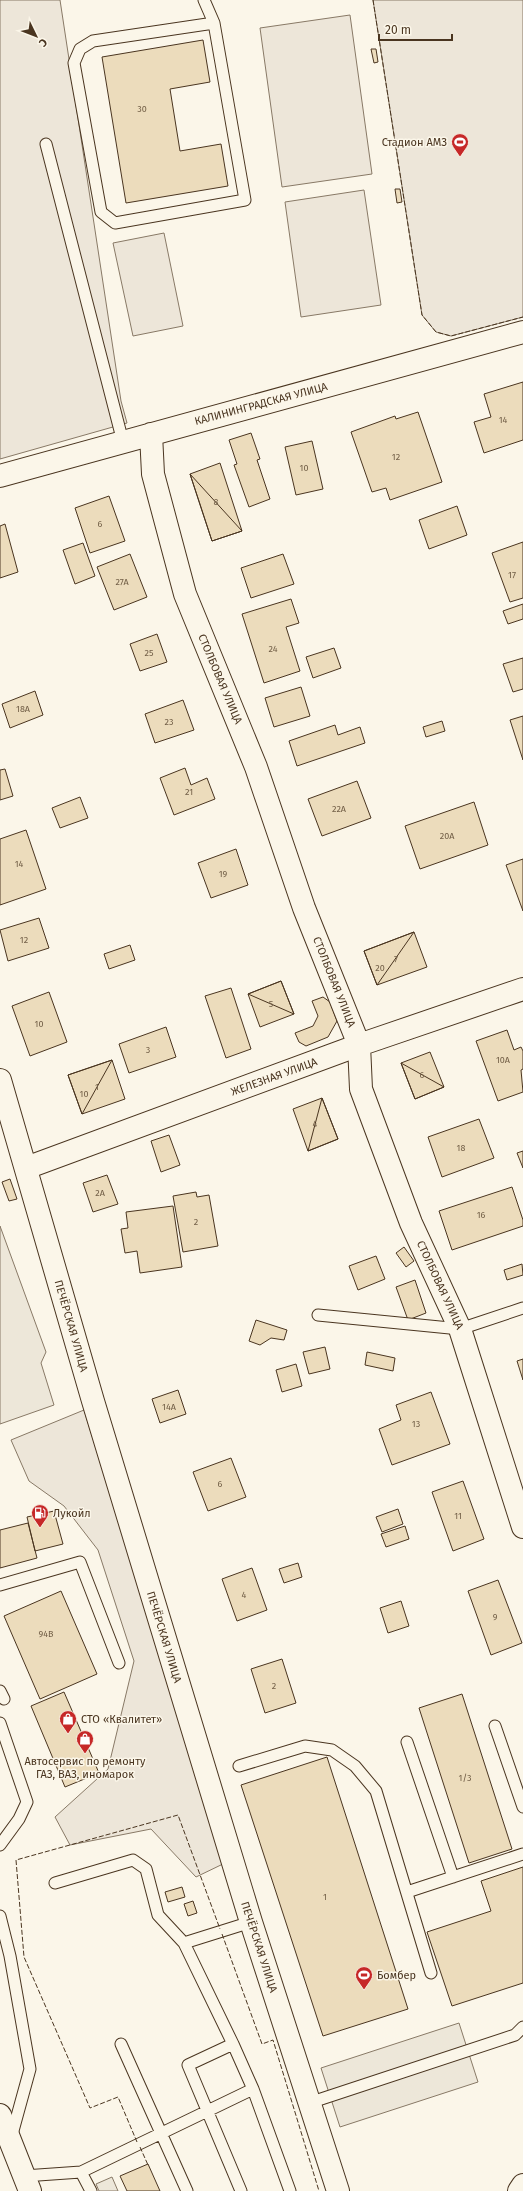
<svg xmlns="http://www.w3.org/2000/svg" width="523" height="2191" font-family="'Fira Sans',sans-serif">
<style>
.green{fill:#ede6d9;stroke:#887966}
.parking{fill:#ede7d9;stroke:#887966}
.building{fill:#ecdcbc;stroke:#4a3520}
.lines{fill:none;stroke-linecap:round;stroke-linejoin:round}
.lane-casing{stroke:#4a3520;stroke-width:13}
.street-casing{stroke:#4a3520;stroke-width:24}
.secondary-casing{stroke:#4a3520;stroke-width:24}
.primary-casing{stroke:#4a3520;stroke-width:24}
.lane{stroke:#fbf6e9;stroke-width:11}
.street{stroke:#fbf6e9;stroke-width:22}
.secondary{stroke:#fbf6e9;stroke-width:22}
.primary{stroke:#fbf6e9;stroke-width:22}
.fence{stroke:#4a3520;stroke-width:1;stroke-dasharray:5 2;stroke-linecap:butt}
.labels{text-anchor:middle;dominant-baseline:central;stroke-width:3;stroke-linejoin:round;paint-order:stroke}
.number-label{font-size:9px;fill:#725f47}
.poi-label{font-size:11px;fill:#4a3520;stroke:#fbf6e9;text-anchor:start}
.street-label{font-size:11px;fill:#4a3520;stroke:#fbf6e9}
</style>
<rect width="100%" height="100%" fill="#fbf6e9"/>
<!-- green -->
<path class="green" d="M0,0H60L121,401L127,423L0,459Z
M373,0H523V317L451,336L436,332L422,315Z
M350,15L372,174L282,187L260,28Z
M364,190L381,305L301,317L285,202Z
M164,233L183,326L133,336L113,243Z
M84,1410L225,1863L196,1877L151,1829L70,1845L55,1817L108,1769L134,1661L98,1550L64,1506L29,1481L11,1440Z"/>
<!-- parking -->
<path class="parking" d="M0,1226L46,1352L41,1363L54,1405L0,1424Z
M459,2023L478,2082L340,2127L321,2068Z
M112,2177L118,2191H99L96,2184Z"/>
<!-- building -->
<path class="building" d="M203,40L210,82L170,89L180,151L221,144L228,186L126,203L102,57Z
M371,49H376L378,62L374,63Z
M395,189H400L402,202L397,203Z
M523,382V440L484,453L474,422L491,417L484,394Z
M418,412L442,482L390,500L386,488L372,492L351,432L395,416L396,419Z
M251,433L260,459L257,460L270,499L249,507L234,465L237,464L229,440Z
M312,441L323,489L296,495L285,447Z
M220,463L242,531L212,541L190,474Z
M190,474L242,531L212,541Z
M109,496L125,541L90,553L75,508Z
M457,506L467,535L429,549L419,520Z
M5,524L18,572L0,578V526Z
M523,542V598L510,602L492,553Z
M83,543L95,576L75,584L63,550Z
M130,554L147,597L114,610L97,567Z
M283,554L294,584L251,598L241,568Z
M291,599L299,623L286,627L300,671L264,683L242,614Z
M523,604V619L508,624L503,611Z
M157,634L167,662L140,671L130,644Z
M334,648L341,668L313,678L306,657Z
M523,658V689L513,692L503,664Z
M301,687L310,716L274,727L265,698Z
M35,691L43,715L10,728L2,704Z
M183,700L194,730L155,743L145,714Z
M523,716V760L510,720Z
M442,721L445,731L426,737L423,727Z
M335,725L338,735L360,727L365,743L297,766L289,741Z
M185,768L191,785L207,778L215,799L174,815L160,778Z
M5,769L13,796L0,800V770Z
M357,781L371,818L322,836L308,799Z
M80,797L88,818L60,828L52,808Z
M474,802L488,845L420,869L405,826Z
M26,830L46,889L0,905V839Z
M236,849L248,885L211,898L198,863Z
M523,859V911L506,865Z
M39,918L49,948L8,961L0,930Z
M414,932L427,967L377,985L364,951Z
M414,932L377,985L364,951Z
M130,945L135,960L109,969L104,954Z
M281,981L294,1014L260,1027L248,994Z
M281,981L294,1014L248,994Z
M231,988L251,1049L226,1058L205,996Z
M49,992L67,1042L30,1056L12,1006Z
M323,997L330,1002L337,1021L328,1037L306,1046L299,1042L295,1033L313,1026L318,1016L312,1001Z
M166,1027L176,1057L129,1073L119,1044Z
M507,1030L514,1050L521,1047L523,1051V1069L521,1070L523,1092L498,1101L476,1041Z
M430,1052L444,1087L415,1099L401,1063Z
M112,1060L125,1099L82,1114L68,1075Z
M112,1060L82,1114L68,1075Z
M401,1063L444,1087L415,1099Z
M322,1098L338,1139L308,1151L293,1109Z
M322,1098L338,1139L308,1151Z
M479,1119L494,1158L442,1177L428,1137Z
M169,1135L180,1165L161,1172L151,1141Z
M523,1151V1168L517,1153Z
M107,1175L118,1204L93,1212L83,1183Z
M10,1179L17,1199L9,1201L2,1182Z
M512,1187L523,1220V1226L452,1250L439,1211Z
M196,1192L197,1197L209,1195L218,1246L183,1252L173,1196Z
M173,1206L182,1267L140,1273L137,1251L125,1253L121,1229L128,1228L126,1212Z
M404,1247L414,1261L406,1267L396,1253Z
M376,1256L385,1279L358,1290L349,1266Z
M522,1264L523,1275L507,1280L504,1270Z
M415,1280L426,1313L408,1320L396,1287Z
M256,1320L287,1330L284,1340L271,1338L260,1345L249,1341Z
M325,1347L330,1369L309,1374L303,1352Z
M367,1352L395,1358L393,1371L365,1365Z
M523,1359V1380L517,1361Z
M296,1364L302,1386L282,1392L276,1370Z
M178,1390L186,1414L160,1423L152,1399Z
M431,1392L450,1444L392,1465L379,1429L401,1420L396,1405Z
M231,1458L246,1497L208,1511L193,1472Z
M463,1481L484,1539L453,1551L432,1492Z
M398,1509L403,1524L382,1532L376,1517Z
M54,1511L63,1544L35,1551L27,1517Z
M28,1523L37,1558L0,1568V1530Z
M405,1526L409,1539L386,1547L381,1534Z
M298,1563L302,1577L284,1583L279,1569Z
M252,1568L267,1610L237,1621L222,1579Z
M498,1580L522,1643L491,1655L468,1591Z
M61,1591L97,1674L40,1699L4,1616Z
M401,1601L409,1626L388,1633L380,1608Z
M282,1659L296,1703L265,1713L251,1669Z
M64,1692L99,1773L65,1787L31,1706Z
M462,1694L512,1849L469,1863L419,1708Z
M327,1757L408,2009L323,2036L241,1785Z
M523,1867V1983L452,2006L427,1932L491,1911L481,1881Z
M182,1887L185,1897L168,1902L165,1892Z
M193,1901L197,1913L188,1916L184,1904Z
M148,2164L160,2191H127L120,2176Z"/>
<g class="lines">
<!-- lane casing -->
<g class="lane-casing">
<path id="lane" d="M204,0L214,23L245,200L115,223L101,212L74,63L80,49L93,41L214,23
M46,144L123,442
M318,1315L460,1329L523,1308
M0,1585L80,1562L119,1663
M0,1691L4,1699
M495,1726L523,1807
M407,1742L453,1877
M239,1766L305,1746L332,1750L355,1766L376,1791L431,1973
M0,1845L19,1819L27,1802L0,1723
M55,1883L133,1860L146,1869L158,1915L184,1943L233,2044L253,2089L290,2191
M407,1892L523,1854
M0,1916L10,1956L30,2069L11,2138
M184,1943L251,1922
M121,2044L187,2191
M233,2044L188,2065L241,2191
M309,2103L515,2035L523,2027
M81,2172L253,2089
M24,2176L81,2172L91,2191"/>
</g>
<!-- street casing -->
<g class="street-casing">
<path id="street" d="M151,434L153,474L185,594L256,767L304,908L359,1045L361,1089L411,1223L460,1329L523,1527
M0,476L523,332
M0,1080L93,1401L251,1922L338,2191
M26,1168L359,1045L523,989"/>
</g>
<!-- secondary casing -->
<g class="secondary-casing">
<path id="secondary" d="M519,2191L523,2185"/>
</g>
<!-- primary casing -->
<g class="primary-casing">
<path id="primary" d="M0,2115L30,2191"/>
</g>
<!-- lane -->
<use href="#lane" class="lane"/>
<!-- street -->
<use href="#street" class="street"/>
<!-- secondary -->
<use href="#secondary" class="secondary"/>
<!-- primary -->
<use href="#primary" class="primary"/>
<!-- fence -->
<path class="fence" d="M373,0L422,315L436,332L451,336L523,317
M222,1934L262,2044L273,2040L319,2191
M137,2142L118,2097L90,2108L24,1957L16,1860L178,1815L220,1929
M140,2147L148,2165"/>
</g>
<!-- icons -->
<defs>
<g id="stadium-pin" transform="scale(0.9)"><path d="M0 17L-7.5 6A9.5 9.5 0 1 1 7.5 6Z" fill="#c62828" stroke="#fbf6e9"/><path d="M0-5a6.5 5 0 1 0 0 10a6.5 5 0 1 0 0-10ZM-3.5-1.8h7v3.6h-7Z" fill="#fff"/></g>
<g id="fuel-pin" transform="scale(0.9)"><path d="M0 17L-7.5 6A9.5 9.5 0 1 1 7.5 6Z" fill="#c62828" stroke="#fbf6e9"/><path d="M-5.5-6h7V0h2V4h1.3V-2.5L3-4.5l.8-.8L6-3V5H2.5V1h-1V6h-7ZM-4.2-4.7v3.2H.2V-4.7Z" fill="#fff"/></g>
<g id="shop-pin" transform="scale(0.9)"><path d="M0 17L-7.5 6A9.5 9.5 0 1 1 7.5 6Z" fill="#c62828" stroke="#fbf6e9"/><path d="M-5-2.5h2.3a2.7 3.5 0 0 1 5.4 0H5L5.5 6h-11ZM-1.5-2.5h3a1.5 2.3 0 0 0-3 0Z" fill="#fff"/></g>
</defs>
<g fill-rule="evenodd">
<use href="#stadium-pin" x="460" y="142"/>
<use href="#fuel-pin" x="40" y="1513"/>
<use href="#shop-pin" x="68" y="1719"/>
<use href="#shop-pin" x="85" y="1739"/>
<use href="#stadium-pin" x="364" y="1975"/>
</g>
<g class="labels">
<!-- number labels -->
<g class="number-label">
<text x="142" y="109">30</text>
<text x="503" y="420">14</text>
<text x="396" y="457">12</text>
<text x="304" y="468">10</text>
<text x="216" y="502">8</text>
<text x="100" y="524">6</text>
<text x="512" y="575">17</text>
<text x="122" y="582">27А</text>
<text x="273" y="649">24</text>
<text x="149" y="653">25</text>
<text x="23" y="709">18А</text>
<text x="169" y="722">23</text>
<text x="189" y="792">21</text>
<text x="339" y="809">22А</text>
<text x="447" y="836">20А</text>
<text x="19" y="864">14</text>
<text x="223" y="874">19</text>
<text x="24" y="940">12</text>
<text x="396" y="959">7</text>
<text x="380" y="968">20</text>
<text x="271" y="1004">5</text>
<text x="39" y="1024">10</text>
<text x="148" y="1050">3</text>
<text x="503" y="1060">10А</text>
<text x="422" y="1075">6</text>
<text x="97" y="1087">1</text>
<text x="84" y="1094">10</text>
<text x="315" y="1124">4</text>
<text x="461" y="1148">18</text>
<text x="100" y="1193">2А</text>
<text x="481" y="1215">16</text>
<text x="196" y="1222">2</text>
<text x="169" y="1407">14А</text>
<text x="416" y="1424">13</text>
<text x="220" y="1484">6</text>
<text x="458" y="1516">11</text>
<text x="244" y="1595">4</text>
<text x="495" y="1617">9</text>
<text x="46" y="1634">94В</text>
<text x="274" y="1686">2</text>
<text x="465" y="1778">1/3</text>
<text x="325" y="1897">1</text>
</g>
<!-- poi labels -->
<g class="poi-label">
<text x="447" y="142" text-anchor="end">Стадион АМЗ</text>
<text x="53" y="1513">Лукойл</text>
<text x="81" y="1719">СТО «Квалитет»</text>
<text x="85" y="1761" text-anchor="middle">Автосервис по ремонту<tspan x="85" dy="13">ГАЗ, ВАЗ, иномарок</tspan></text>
<text x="377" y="1975">Бомбер</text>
</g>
<!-- street labels -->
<g class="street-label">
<text transform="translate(261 404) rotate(-15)">КАЛИНИНГРАДСКАЯ УЛИЦА</text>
<text transform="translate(220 679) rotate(67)">СТОЛБОВАЯ УЛИЦА</text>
<text transform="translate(334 982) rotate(68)">СТОЛБОВАЯ УЛИЦА</text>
<text transform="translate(274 1077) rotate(-20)">ЖЕЛЕЗНАЯ УЛИЦА</text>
<text transform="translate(440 1285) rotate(65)">СТОЛБОВАЯ УЛИЦА</text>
<text transform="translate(71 1326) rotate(74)">ПЕЧЁРСКАЯ УЛИЦА</text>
<text transform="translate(164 1637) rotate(73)">ПЕЧЁРСКАЯ УЛИЦА</text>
<text transform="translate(259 1947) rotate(72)">ПЕЧЁРСКАЯ УЛИЦА</text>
</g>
</g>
<!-- north arrow -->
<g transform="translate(36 36) rotate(133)" stroke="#fbf6e9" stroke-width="3" paint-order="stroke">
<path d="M0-3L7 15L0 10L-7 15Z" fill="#4a3520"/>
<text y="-6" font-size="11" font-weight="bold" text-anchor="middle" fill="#4a3520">С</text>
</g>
<!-- scale -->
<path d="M379 34v6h73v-6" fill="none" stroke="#4a3520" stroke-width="2"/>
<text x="385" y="34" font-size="12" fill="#4a3520" stroke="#fbf6e9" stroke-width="3" paint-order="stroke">20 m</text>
</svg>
